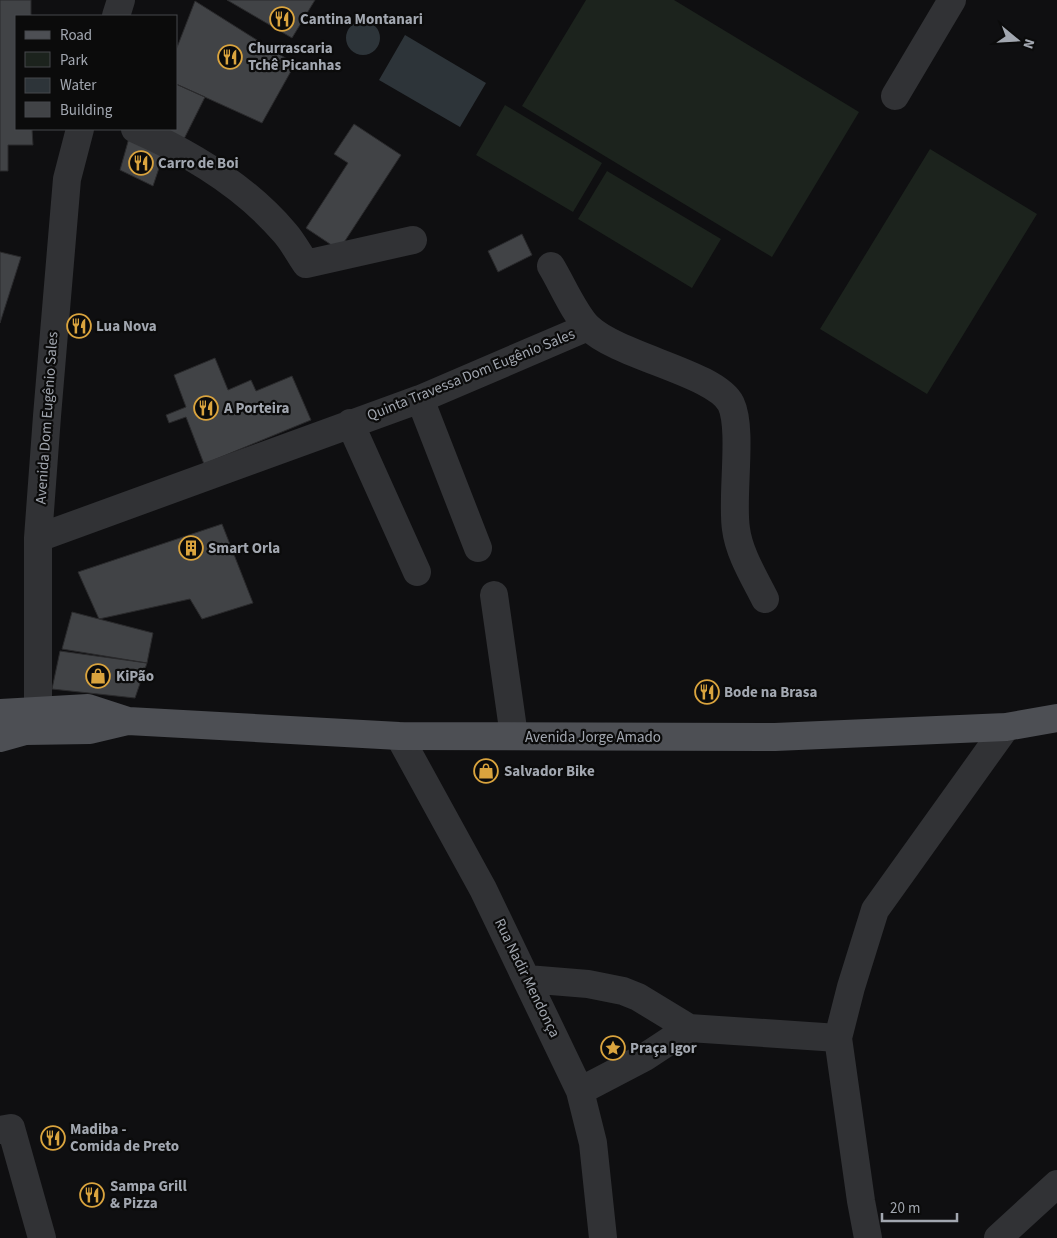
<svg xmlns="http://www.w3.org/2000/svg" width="1057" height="1238" font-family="'Source Sans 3',sans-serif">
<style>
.green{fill:#1c231d}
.water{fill:#2d3439}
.building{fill:#414346;stroke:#2a2a2c}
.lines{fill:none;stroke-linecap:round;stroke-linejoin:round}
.minor{stroke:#313235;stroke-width:28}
.major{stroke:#4d4f54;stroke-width:28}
.labels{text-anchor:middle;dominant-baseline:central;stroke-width:4.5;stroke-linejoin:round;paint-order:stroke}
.poi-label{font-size:15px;font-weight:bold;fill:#a2a7b0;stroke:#0b0b0b;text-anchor:start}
.street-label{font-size:15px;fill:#a2a7b0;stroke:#0b0b0b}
</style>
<rect width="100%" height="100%" fill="#0f0f11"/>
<!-- green -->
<path class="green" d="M586,0H674L859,112L772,257L522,106Z
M505,105L602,163L573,212L476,155Z
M930,149L1037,214L927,394L820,329Z
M607,171L721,239L692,288L578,219Z"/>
<!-- water -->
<path class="water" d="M346 38a17 17 0 1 1 34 0a17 17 0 1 1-34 0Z
M405,35L486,83L460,127L379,80Z"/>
<!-- building -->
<path class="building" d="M0,0H31V16H16V129H32L33,145H8V171H0Z
M227,0H315L292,38Z
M195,1L295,64L262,123L176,84V50Z
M176,84L205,97L181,145L148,129H176Z
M354,124L401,155L339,250L306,228L348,163L334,154Z
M129,138L163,156L153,186L120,170Z
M522,234L532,255L498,272L488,251Z
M0,252L21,257L0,323Z
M215,358L228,390L251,380L256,391L292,376L311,420L204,464L186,417L169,423L166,415L186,407L174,375Z
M222,524L253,603L202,619L190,599L99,619L78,572Z
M72,612L153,633L147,663L62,649Z
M60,651L147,663L135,698L52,689Z"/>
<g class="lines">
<!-- minor -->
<path class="minor" d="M116,16L121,0
M895,96L952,0
M135,129C190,153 245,186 285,233C293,242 299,254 306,264L413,240
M551,266C562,284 574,313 588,327C619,357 716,373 731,404C743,429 731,498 736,529C739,553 754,577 765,599
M420,399L478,548
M350,423L417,572
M38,538L420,399L588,327
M494,595L514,736
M38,710V538L47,416L67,179L80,129
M399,736L483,889L580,1091L593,1143L603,1238
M527,979L588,984L623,991L638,997L689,1028L838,1038
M580,1091L645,1057L689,1028
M0,1130L11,1128L42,1238
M868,1238L861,1201L838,1038L851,987L875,910L1006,727
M998,1238L1057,1184"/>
<!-- major -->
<path class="major" d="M0,713L88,708L128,721L399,736L775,737L1006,727L1057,718
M0,738L25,731L90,730L128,721"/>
</g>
<!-- icons -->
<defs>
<g id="restaurant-ring" transform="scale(1.25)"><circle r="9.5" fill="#0b0b0b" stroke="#daa43e" stroke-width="1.5"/><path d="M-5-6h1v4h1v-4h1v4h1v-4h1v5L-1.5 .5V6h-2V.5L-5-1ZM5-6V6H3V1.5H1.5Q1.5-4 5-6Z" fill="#daa43e"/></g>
<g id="building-ring" transform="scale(1.25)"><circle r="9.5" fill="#0b0b0b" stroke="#daa43e" stroke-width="1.5"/><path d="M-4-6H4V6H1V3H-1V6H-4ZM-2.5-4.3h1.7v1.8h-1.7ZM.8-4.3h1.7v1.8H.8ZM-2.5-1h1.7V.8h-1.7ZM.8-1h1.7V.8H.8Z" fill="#daa43e"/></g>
<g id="shop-ring" transform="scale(1.25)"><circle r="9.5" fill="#0b0b0b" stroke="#daa43e" stroke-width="1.5"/><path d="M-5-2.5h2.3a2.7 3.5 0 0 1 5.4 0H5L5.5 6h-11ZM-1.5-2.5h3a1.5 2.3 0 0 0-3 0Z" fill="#daa43e"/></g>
<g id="sight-ring" transform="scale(1.25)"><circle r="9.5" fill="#0b0b0b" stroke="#daa43e" stroke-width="1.5"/><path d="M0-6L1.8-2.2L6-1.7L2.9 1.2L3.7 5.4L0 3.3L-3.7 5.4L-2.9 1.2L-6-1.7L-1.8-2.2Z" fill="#daa43e"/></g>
</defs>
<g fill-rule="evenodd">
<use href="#restaurant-ring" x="282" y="19"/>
<use href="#restaurant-ring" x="230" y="57"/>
<use href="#restaurant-ring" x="141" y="163"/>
<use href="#restaurant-ring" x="79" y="326"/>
<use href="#restaurant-ring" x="206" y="408"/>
<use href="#building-ring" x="191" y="548"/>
<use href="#shop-ring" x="98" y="676"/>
<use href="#restaurant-ring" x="707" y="692"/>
<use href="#shop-ring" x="486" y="771"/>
<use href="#sight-ring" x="613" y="1048"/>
<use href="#restaurant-ring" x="53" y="1138"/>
<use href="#restaurant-ring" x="92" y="1195"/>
</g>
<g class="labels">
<!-- poi labels -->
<g class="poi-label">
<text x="300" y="19">Cantina Montanari</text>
<text x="248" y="48">Churrascaria<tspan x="248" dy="17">Tchê Picanhas</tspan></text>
<text x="158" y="163">Carro de Boi</text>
<text x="96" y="326">Lua Nova</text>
<text x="224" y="408">A Porteira</text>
<text x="208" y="548">Smart Orla</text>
<text x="116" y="676">KiPão</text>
<text x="724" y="692">Bode na Brasa</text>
<text x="504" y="771">Salvador Bike</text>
<text x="630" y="1048">Praça Igor</text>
<text x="70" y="1129">Madiba -<tspan x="70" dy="17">Comida de Preto</tspan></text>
<text x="110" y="1186">Sampa Grill<tspan x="110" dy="17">&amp; Pizza</tspan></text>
</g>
<!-- street labels -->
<g class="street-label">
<text transform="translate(471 375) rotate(-22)">Quinta Travessa Dom Eugênio Sales</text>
<text transform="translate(47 418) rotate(-86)">Avenida Dom Eugênio Sales</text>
<text x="593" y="737">Avenida Jorge Amado</text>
<text transform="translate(527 978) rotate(64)">Rua Nadir Mendonça</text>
</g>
</g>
<!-- legend -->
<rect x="15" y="15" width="162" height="115" fill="#0b0b0b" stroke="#47494d"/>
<rect x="25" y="31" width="25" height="8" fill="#4d4f54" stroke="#47494d"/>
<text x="60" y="40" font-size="15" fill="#a2a7b0">Road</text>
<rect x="25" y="52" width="25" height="15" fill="#1c231d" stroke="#47494d"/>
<text x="60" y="65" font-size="15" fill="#a2a7b0">Park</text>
<rect x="25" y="78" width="25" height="15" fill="#2d3439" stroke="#47494d"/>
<text x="60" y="90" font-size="15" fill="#a2a7b0">Water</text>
<rect x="25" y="102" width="25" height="15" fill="#414346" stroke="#47494d"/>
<text x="60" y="115" font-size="15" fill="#a2a7b0">Building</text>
<!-- north arrow -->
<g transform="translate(1017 40) rotate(108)" stroke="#0b0b0b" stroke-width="4" paint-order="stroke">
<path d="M0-4L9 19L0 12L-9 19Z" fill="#a2a7b0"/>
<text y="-8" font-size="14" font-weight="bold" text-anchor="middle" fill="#a2a7b0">N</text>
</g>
<!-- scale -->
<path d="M882 1213v8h75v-8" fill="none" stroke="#a2a7b0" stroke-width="2.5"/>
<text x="890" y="1213" font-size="15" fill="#a2a7b0" stroke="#0b0b0b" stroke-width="4" paint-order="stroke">20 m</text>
</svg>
